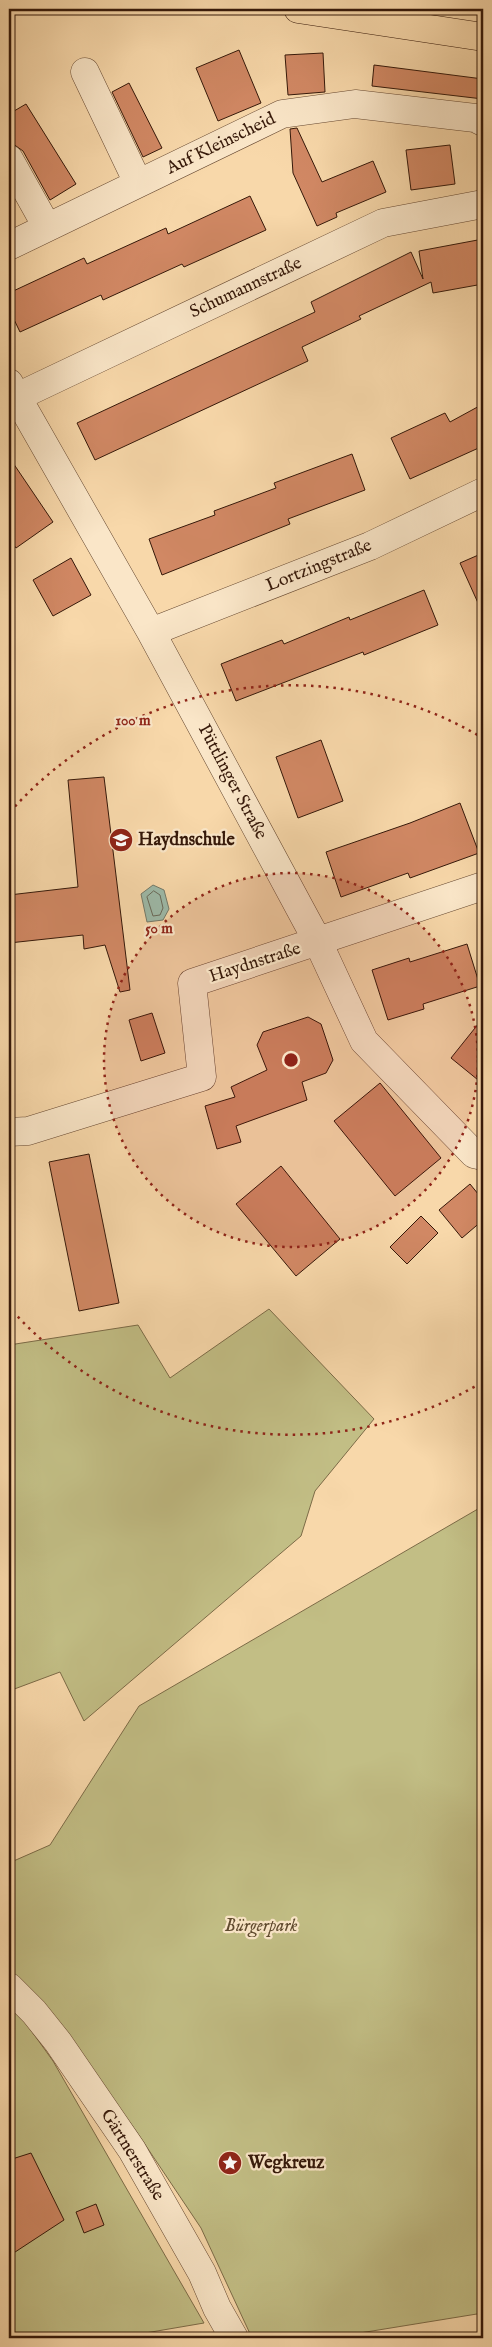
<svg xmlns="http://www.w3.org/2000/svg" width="492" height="2347" font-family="'IM FELL English',serif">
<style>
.green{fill:#c2be85;stroke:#7c6b47}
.water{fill:#9dbaa9;stroke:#737969}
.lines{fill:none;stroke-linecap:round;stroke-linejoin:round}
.shore{stroke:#696959;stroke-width:1}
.building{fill:#d18864;stroke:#351809}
.minor-casing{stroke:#664831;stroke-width:29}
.major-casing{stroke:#351809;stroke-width:29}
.minor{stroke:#fae6c8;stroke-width:28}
.major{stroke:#f8d8aa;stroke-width:28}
.ring{fill:none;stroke:#8f2418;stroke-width:2.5;stroke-dasharray:2.5 5}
.labels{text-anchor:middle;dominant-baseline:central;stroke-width:4.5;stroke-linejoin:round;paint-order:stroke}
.street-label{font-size:18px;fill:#351809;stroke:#fae6c8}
.poi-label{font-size:18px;font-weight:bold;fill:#351809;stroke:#fae6c8;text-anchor:start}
.park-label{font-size:18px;font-style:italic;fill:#5f4a2e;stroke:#fae6c8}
.centre{fill:#8f2418;stroke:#fae6c8;stroke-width:2.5}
.ring-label{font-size:15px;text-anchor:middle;font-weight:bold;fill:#8f2418;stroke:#fae6c8;stroke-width:4.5;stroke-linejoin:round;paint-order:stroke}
</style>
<rect width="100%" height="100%" fill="#f8d8aa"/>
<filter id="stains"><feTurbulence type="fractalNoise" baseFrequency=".004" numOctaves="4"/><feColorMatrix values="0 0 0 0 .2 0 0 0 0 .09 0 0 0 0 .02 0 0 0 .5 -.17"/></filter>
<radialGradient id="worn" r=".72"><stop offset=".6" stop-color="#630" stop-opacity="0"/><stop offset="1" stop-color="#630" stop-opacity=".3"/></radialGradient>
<!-- green -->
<path class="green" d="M269,1309L374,1419L315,1491L301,1536L84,1721L60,1672L9,1691V1345L138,1325L170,1378Z
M483,1506V2313L329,2338H252L201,2228L136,2131L64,2031L9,1984V1863L50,1845L139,1706Z
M9,2005L20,2015L53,2061L204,2323L116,2338H9Z"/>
<!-- water -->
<path class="water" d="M153,885L164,890L169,909L163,920L147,922L141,894Z"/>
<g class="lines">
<!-- shore -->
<path class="shore" d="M154,891L160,895L163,908L160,915L153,916L147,897Z"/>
</g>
<!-- building -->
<path class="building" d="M239,50L261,103L218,121L196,68Z
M323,53L325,92L288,95L285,55Z
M374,65L483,79V99L372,86Z
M129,83L162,148L143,157L112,92Z
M26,104L76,184L50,200L23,151L9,141V114Z
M297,128L322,182L373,161L386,192L336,213L337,217L317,226L293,173L290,129Z
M450,145L455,184L411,190L406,150Z
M250,196L266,230L184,267L182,264L103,300L101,295L20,332L9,309V293L84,258L87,264L166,228L168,234Z
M483,239V284L433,293L431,282L359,316L361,319L302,347L308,361L95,460L77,423L315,312L311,302L411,252L423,279L419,251Z
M483,404V446L410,479L391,438L445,413L450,422Z
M352,454L365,490L288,519L290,524L162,575L149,539L215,515L214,511L276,488L274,483Z
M9,457L53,522L16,548L9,538Z
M483,553V614L460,563Z
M71,558L91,595L53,616L33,580Z
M424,590L438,625L364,655L363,652L236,701L221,664L282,640L284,644L349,617L350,620Z
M321,740L343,801L298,818L276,757Z
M104,777L130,990L120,992L105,945L84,949L83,935L9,943V895L78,887L68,780Z
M460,803L479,853L410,878L408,873L341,897L326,852L410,823Z
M467,944L480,986L423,1004L424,1009L388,1020L372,970L409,958L410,962Z
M152,1013L165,1053L141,1061L129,1020Z
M308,1017L321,1024L333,1060L326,1073L302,1082L307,1100L236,1126L241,1142L217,1149L205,1106L235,1097L231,1087L267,1070L257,1045L263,1032Z
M483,1018V1084L451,1058Z
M380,1083L441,1158L395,1196L334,1121Z
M89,1154L119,1303L79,1311L49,1162Z
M281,1166L340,1239L296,1276L236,1204Z
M470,1184L483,1200V1220L462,1238L439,1210Z
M421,1216L438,1233L407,1264L390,1247Z
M31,2153L64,2220L9,2256V2160Z
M96,2204L104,2225L84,2233L76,2212Z"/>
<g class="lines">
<!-- minor casing -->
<g class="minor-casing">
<path id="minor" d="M85,72L138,183
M9,159L47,227
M9,246L282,114L355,104L475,118L483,122
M9,383L151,632L318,942L364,1041L474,1154L483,1156
M17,397L383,223L483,204
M151,632L370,546L483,492
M9,1132L28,1131L202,1077L192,983L483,886
M9,1987L34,2012L58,2042L132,2150L202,2273L217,2308L234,2338"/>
</g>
<!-- major casing -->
<g class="major-casing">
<path id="major" d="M298,9L483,37"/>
</g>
<!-- minor -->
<use href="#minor" class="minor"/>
<!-- major -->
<use href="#major" class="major"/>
</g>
<!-- distance rings -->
<circle cx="291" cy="1060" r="187" fill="#8f2418" fill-opacity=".12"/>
<g class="ring">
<circle cx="291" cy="1060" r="187"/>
<path d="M481 1383A375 375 0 0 1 10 1308M10 812A375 375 0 0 1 481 737"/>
</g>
<!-- icons -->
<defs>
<g id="school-disc" transform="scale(1.25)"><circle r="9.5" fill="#8f2418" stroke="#fae6c8"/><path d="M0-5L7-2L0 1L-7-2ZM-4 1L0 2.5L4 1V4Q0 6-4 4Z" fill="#fff"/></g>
<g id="sight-disc" transform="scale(1.25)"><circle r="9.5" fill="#8f2418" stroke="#fae6c8"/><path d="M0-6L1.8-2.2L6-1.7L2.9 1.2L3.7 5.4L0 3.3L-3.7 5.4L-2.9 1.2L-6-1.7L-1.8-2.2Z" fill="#fff"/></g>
</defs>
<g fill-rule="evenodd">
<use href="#school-disc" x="121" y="840"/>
<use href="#sight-disc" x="230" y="2163"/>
</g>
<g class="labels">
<!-- street labels -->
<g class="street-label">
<text transform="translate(221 144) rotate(-26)">Auf Kleinscheid</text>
<text transform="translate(246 288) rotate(-25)">Schumannstraße</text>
<text transform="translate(319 566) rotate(-22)">Lortzingstraße</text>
<text transform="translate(232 782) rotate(62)">Püttlinger Straße</text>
<text transform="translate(255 963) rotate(-18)">Haydnstraße</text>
<text transform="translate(132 2155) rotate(58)">Gärtnerstraße</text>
</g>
<!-- poi labels -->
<g class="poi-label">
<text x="138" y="840">Haydnschule</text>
<text x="248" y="2163">Wegkreuz</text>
</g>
<!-- park labels -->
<g class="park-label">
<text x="261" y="1926">Bürgerpark</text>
</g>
</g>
<circle cx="291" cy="1060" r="8" class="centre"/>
<g class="ring-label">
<text x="133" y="725">100 m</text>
<text x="159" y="933">50 m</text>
</g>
<!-- margin -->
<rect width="492" height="2347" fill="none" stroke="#f8d8aa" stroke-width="30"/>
<rect x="10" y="10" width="472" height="2327" fill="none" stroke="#351809" stroke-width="2.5"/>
<rect x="15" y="15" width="462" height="2317" fill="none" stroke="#351809"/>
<rect width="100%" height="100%" filter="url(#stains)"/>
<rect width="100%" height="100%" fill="url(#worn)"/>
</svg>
